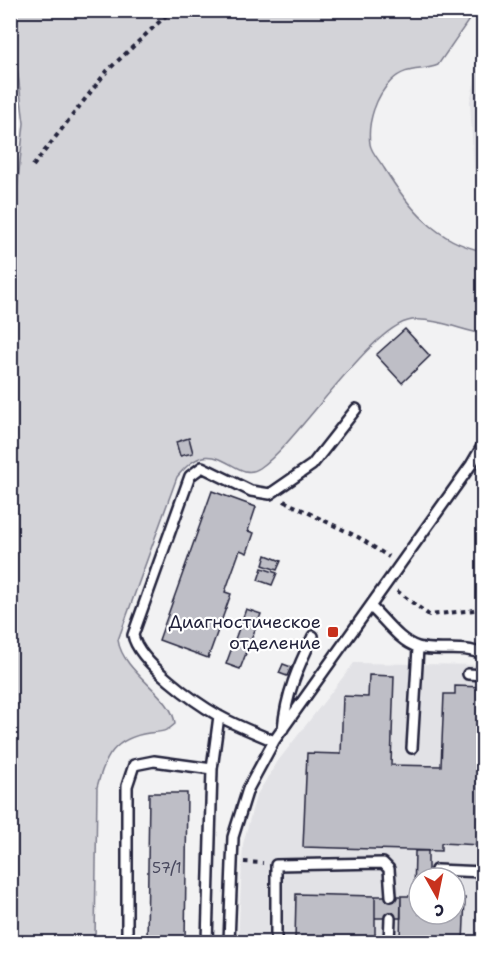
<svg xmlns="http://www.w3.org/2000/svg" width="494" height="953" font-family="'Shantell Sans',sans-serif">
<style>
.built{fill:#e2e2e6;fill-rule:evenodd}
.green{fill:#d3d3d8;stroke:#7a7a8a;stroke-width:1.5}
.building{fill:#bebec6;stroke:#22223b;stroke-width:1.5}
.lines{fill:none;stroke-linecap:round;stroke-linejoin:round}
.lane-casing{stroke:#22223b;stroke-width:14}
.path{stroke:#22223b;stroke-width:4;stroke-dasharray:4.5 4.5;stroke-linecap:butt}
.lane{stroke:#fff;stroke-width:9}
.poi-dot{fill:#c8321e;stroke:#fff;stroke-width:2}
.labels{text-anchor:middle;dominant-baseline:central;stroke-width:4.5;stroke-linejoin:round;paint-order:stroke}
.number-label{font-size:15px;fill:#49495e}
.poi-label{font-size:18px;fill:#22223b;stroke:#fff;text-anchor:end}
</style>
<rect width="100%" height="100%" fill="#f2f2f3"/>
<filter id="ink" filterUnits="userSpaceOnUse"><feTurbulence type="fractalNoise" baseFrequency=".0167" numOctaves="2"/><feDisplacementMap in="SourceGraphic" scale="12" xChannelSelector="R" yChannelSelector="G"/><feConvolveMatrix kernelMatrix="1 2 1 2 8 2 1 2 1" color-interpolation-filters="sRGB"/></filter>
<g filter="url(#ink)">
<!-- built -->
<path class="built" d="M483,47V182L474,172L470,101Z
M354,663L483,665V942H238L243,844L256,796L278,761ZM419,878H455V914H419Z"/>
<!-- green -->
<path class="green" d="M10,11H475L438,65C422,72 407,65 391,81C376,96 367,122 370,144C371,152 380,161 384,168C408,207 436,242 483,251V334C461,330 435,318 412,320C371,325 299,441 260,468C234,486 216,427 177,477L118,640C123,674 173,695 175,724C167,732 160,732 149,733C115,738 105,756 97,787L95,942H11L10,230L14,219L24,123Z"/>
<!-- building -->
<path class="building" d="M405,329L430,356L402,383L376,355Z
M189,438L193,453L180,456L176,442Z
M212,491L256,507L248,531L254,533L247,553L240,550L225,592L231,594L208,658L159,640Z
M266,555L281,561L277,570L263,565Z
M262,568L277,573L272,585L258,580Z
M246,609L261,614L240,669L226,664Z
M283,664L291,667L287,676L279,673Z
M369,675L394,676L391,765L441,766L444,694H455V686L484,687L480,845L441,843V851L303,847L307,753L341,754L343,696L368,697Z
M149,793H187L185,942H147Z
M415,851H428V878H419V896H414Z
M296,894L375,896V942H295Z
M375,896H401V918H375Z
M401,896H419V914H455V897L465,898L463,942H400Z"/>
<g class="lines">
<!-- lane casing -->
<g class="lane-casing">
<path id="lane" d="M372,608C385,620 400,642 418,647C440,653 462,644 484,655
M468,674L484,675
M283,729C286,694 298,667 313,636
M274,741C256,733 237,726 219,716C196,703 138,662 133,635L190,476L202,467L251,491L270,494L312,465L356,409
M412,748L418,648
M436,870L484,872
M127,942V786L134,765L154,761L212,769
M207,942L212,769L219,716
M229,942L233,837L248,789L274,741L471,465L484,443
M276,942V865L383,863L389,869L391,896
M389,942L390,918
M483,942H484"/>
</g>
<!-- path -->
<path class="path" d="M33,166L107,71L172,10
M284,501L358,537L389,557
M397,591L429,615L484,609
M244,862L263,863"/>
<!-- lane -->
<use href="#lane" class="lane"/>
</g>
</g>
<!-- markers -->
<rect class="poi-dot" x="327" y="626" width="12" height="12" rx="3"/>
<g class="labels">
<!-- number labels -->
<g class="number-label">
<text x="167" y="868">57/1</text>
</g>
<!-- poi labels -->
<g class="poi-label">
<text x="321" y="622">Диагностическое<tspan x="321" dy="21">отделение</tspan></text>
</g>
</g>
<!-- margin -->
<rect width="494" height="953" fill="none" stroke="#fff" stroke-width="36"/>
<rect x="18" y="18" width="458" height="917" fill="none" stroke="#22223b" stroke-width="2" filter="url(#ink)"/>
<!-- north arrow -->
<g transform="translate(437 896) rotate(171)"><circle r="28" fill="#ffffff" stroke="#a7a7b1" stroke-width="1.5"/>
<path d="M0-4.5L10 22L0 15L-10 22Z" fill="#c8321e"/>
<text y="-9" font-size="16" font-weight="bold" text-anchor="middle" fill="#22223b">С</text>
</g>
</svg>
